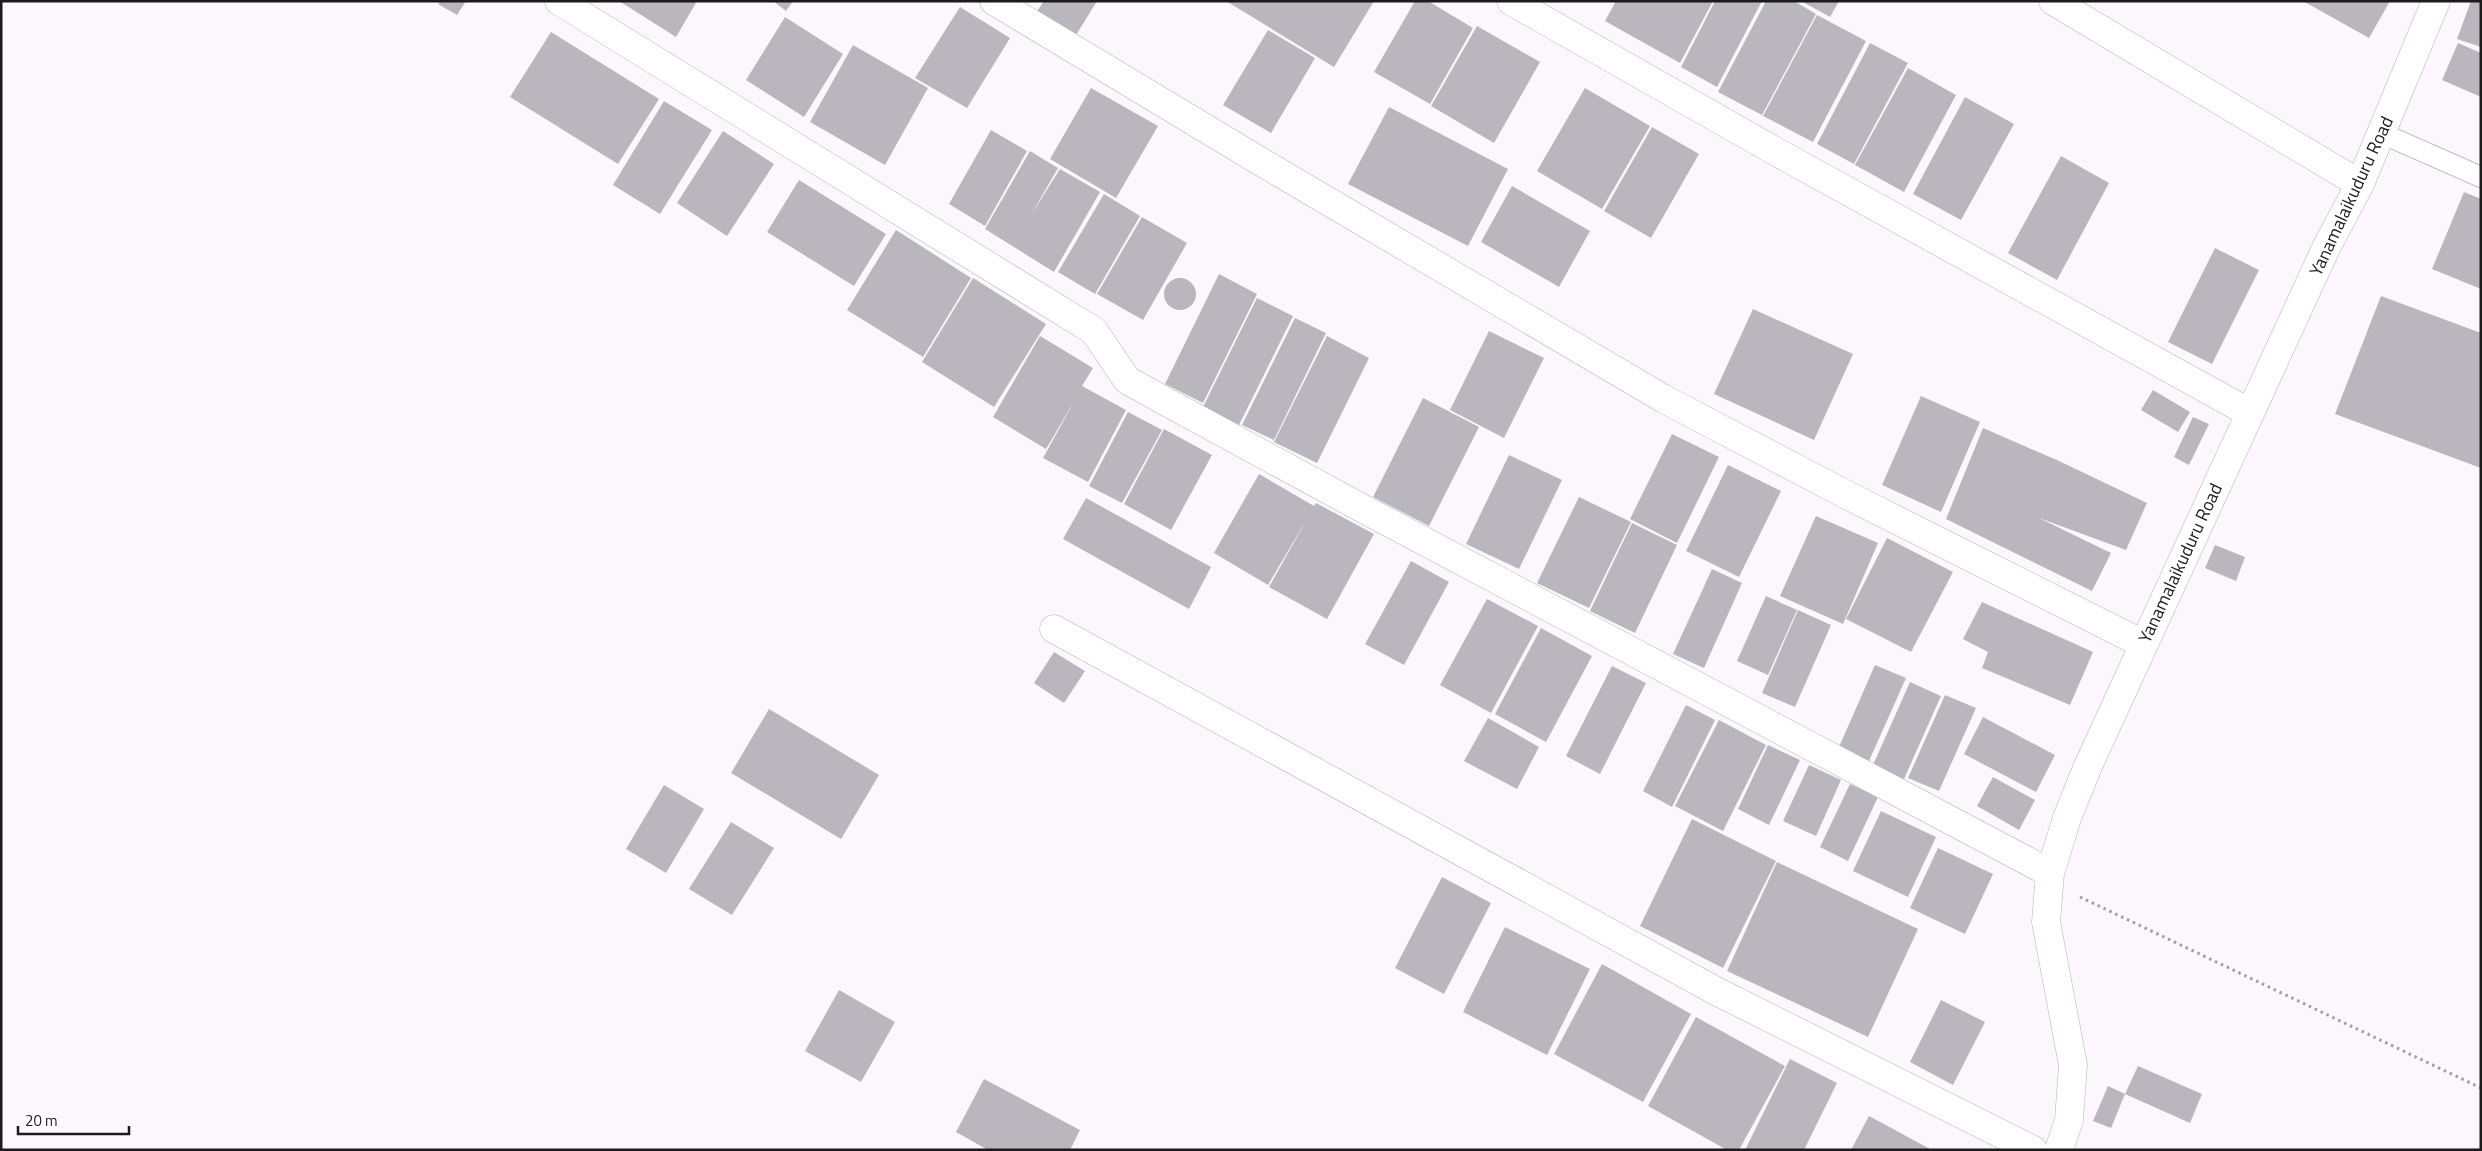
<svg xmlns="http://www.w3.org/2000/svg" width="2482" height="1151" font-family="'Titillium Web',sans-serif">
<style>
.building{fill:#b9b7bd}
.lines{fill:none;stroke-linecap:round;stroke-linejoin:round}
.service-casing{stroke:#b7b3b7;stroke-width:22}
.minor-casing{stroke:#b7b3b7;stroke-width:29}
.tertiary-casing{stroke:#b7b3b7;stroke-width:29}
.path{stroke:#a09da0;stroke-width:3;stroke-dasharray:2.5 4;stroke-linecap:butt}
.service{stroke:#fff;stroke-width:20}
.minor{stroke:#fff;stroke-width:28}
.tertiary{stroke:#fff;stroke-width:28}
.labels{text-anchor:middle;dominant-baseline:central;stroke-width:5;stroke-linejoin:round;paint-order:stroke}
.street-label{font-size:18px;fill:#1c1b1c;stroke:#fff}
</style>
<rect width="100%" height="100%" fill="#fcf7fc"/>
<!-- building -->
<path class="building" d="M440,1H466L457,15L438,4Z
M619,1H697L676,37Z
M773,1H793L786,11Z
M1044,1H1097L1073,40L1034,16Z
M1226,1H1374L1334,67Z
M1415,1H1428L1473,28L1430,104L1374,72Z
M1616,1H1713L1680,63L1605,21Z
M1715,1H1762L1717,87L1681,67Z
M1766,1H1794L1816,14L1762,115L1718,92Z
M1801,1H1839L1830,17Z
M2303,1H2390L2369,38Z
M2471,1H2481V47L2457,39Z
M960,7L1010,38L967,108L915,78Z
M1817,15L1866,41L1813,142L1763,116Z
M785,17L843,54L804,117L746,80Z
M1477,26L1540,62L1494,143L1431,106Z
M1268,30L1315,58L1271,133L1223,105Z
M551,32L659,99L618,164L510,97Z
M1870,43L1908,63L1854,164L1817,144Z
M2458,43L2481,53V97L2442,80Z
M853,45L928,88L885,165L810,122Z
M1908,68L1956,95L1904,192L1855,165Z
M1091,88L1158,126L1116,198L1050,159Z
M1585,88L1650,126L1602,209L1537,171Z
M1965,97L2014,124L1961,220L1913,194Z
M664,101L712,130L660,214L613,185Z
M1389,107L1508,169L1468,246L1348,184Z
M1652,127L1699,154L1651,238L1604,211Z
M991,130L1027,151L985,226L949,204Z
M723,131L774,164L727,236L677,203Z
M1030,151L1058,168L1031,215L1060,169L1100,192L1054,272L985,229Z
M2061,156L2109,183L2057,280L2008,253Z
M799,180L886,234L854,286L767,232Z
M1512,186L1590,231L1559,287L1481,242Z
M2464,192L2481,199V289L2432,269Z
M1104,194L1140,216L1095,294L1058,272Z
M1142,217L1187,243L1143,320L1097,294Z
M896,230L971,278L923,357L847,310Z
M2215,248L2259,270L2212,364L2168,342Z
M1219,274L1257,294L1203,403L1165,384Z
M1164 294a16 16 0 1 1 32 0a16 16 0 1 1-32 0Z
M973,278L1046,324L994,407L922,362Z
M2381,296L2481,333V468L2335,414Z
M1257,298L1293,316L1239,425L1203,407Z
M1753,309L1853,354L1814,440L1714,394Z
M1295,318L1326,333L1274,440L1242,425Z
M1489,331L1544,358L1504,438L1450,410Z
M1040,336L1093,368L1082,386L1126,410L1088,482L1043,458L1075,400L1046,449L993,417Z
M1327,336L1369,358L1317,463L1274,442Z
M2153,390L2190,412L2178,432L2141,410Z
M1921,396L1980,422L1941,512L1882,485Z
M1423,398L1479,427L1429,526L1373,497Z
M1128,412L1162,430L1122,503L1089,486Z
M2193,417L2209,424L2189,465L2174,457Z
M1983,428L2059,461L2147,503L2126,550L2039,518L2111,553L2092,591L1946,519Z
M1164,429L1212,455L1171,530L1124,504Z
M1672,434L1719,457L1677,543L1630,519Z
M1509,455L1562,480L1519,569L1466,544Z
M1728,465L1781,491L1739,577L1686,551Z
M1259,474L1314,506L1316,503L1374,534L1327,619L1269,587L1307,519L1268,585L1214,553Z
M1579,497L1631,522L1589,608L1537,583Z
M1086,498L1211,567L1189,609L1063,539Z
M1816,516L1878,543L1843,624L1780,596Z
M1632,523L1677,545L1635,633L1590,611Z
M1887,538L1953,572L1911,652L1846,619Z
M2215,545L2245,557L2236,581L2205,568Z
M1411,561L1449,582L1404,665L1365,644Z
M1712,569L1742,583L1704,668L1673,654Z
M1766,596L1797,610L1768,675L1737,661Z
M1487,599L1538,626L1491,713L1440,685Z
M1982,602L2093,652L2070,705L1982,668L1988,652L1963,639Z
M1798,610L1831,625L1795,707L1762,693Z
M1541,628L1592,656L1546,742L1495,714Z
M1054,652L1085,671L1064,703L1034,683Z
M1875,665L1906,678L1869,761L1839,747Z
M1612,666L1646,683L1600,774L1566,756Z
M1910,682L1941,696L1904,779L1873,765Z
M1945,695L1976,708L1939,791L1908,778Z
M1686,705L1715,720L1672,807L1643,791Z
M769,709L879,775L841,839L731,773Z
M1983,717L2055,755L2036,792L1964,754Z
M1488,718L1539,747L1517,789L1464,761Z
M1719,720L1766,745L1723,831L1675,806Z
M1768,745L1800,760L1769,825L1738,809Z
M1809,765L1841,780L1816,836L1783,821Z
M1993,777L2035,800L2019,830L1977,806Z
M1850,784L1878,797L1848,861L1820,847Z
M664,785L704,809L666,873L626,849Z
M1881,811L1936,837L1908,897L1853,871Z
M1692,819L1776,861L1723,968L1640,926Z
M731,822L774,848L732,915L689,889Z
M1938,848L1993,874L1965,934L1910,908Z
M1777,862L1918,929L1868,1037L1727,971Z
M1442,877L1491,903L1444,994L1395,968Z
M1505,927L1590,969L1547,1055L1463,1012Z
M1602,964L1691,1014L1643,1102L1554,1054Z
M839,990L895,1022L861,1082L805,1051Z
M1941,1000L1985,1022L1953,1085L1910,1062Z
M1696,1017L1785,1066L1739,1150H1727L1648,1106Z
M1790,1059L1837,1083L1804,1150H1745Z
M2138,1066L2202,1094L2190,1123L2125,1094L2111,1128L2093,1121L2108,1086L2125,1094Z
M984,1079L1080,1130L1070,1150H988L956,1132Z
M1869,1116L1932,1150H1851Z"/>
<g class="lines">
<!-- service casing -->
<g class="service-casing">
<path id="service" d="M2381,133L2481,177"/>
</g>
<!-- minor casing -->
<g class="minor-casing">
<path id="minor" d="M559,1L1094,331L1127,380L1163,400L1371,513L2050,873
M994,1L1263,163L1664,399L1845,494L2143,644
M1511,1L1773,150L2250,413
M2053,1L2360,184
M1054,629L1716,991L2033,1150"/>
</g>
<!-- tertiary casing -->
<g class="tertiary-casing">
<path id="tertiary" d="M2059,1150L2069,1120L2073,1065L2046,922L2050,873L2067,818L2088,766L2326,248L2360,184L2436,1"/>
</g>
<!-- path -->
<path class="path" d="M2080,897L2481,1088"/>
<!-- service -->
<use href="#service" class="service"/>
<!-- minor -->
<use href="#minor" class="minor"/>
<!-- tertiary -->
<use href="#tertiary" class="tertiary"/>
</g>
<g class="labels">
<!-- street labels -->
<g class="street-label">
<text transform="translate(2351 196) rotate(-65)">Yanamalaikuduru Road</text>
<text transform="translate(2180 563) rotate(-65)">Yanamalaikuduru Road</text>
</g>
</g>
<!-- border -->
<rect width="2482" height="1151" fill="none" stroke="#1c1b1c" stroke-width="5"/>
<!-- scale -->
<path d="M18 1126v8h111v-8" fill="none" stroke="#1c1b1c" stroke-width="2.5"/>
<text x="25" y="1126" font-size="15" fill="#1c1b1c" stroke="#ffffff" stroke-width="4" paint-order="stroke">20 m</text>
</svg>
